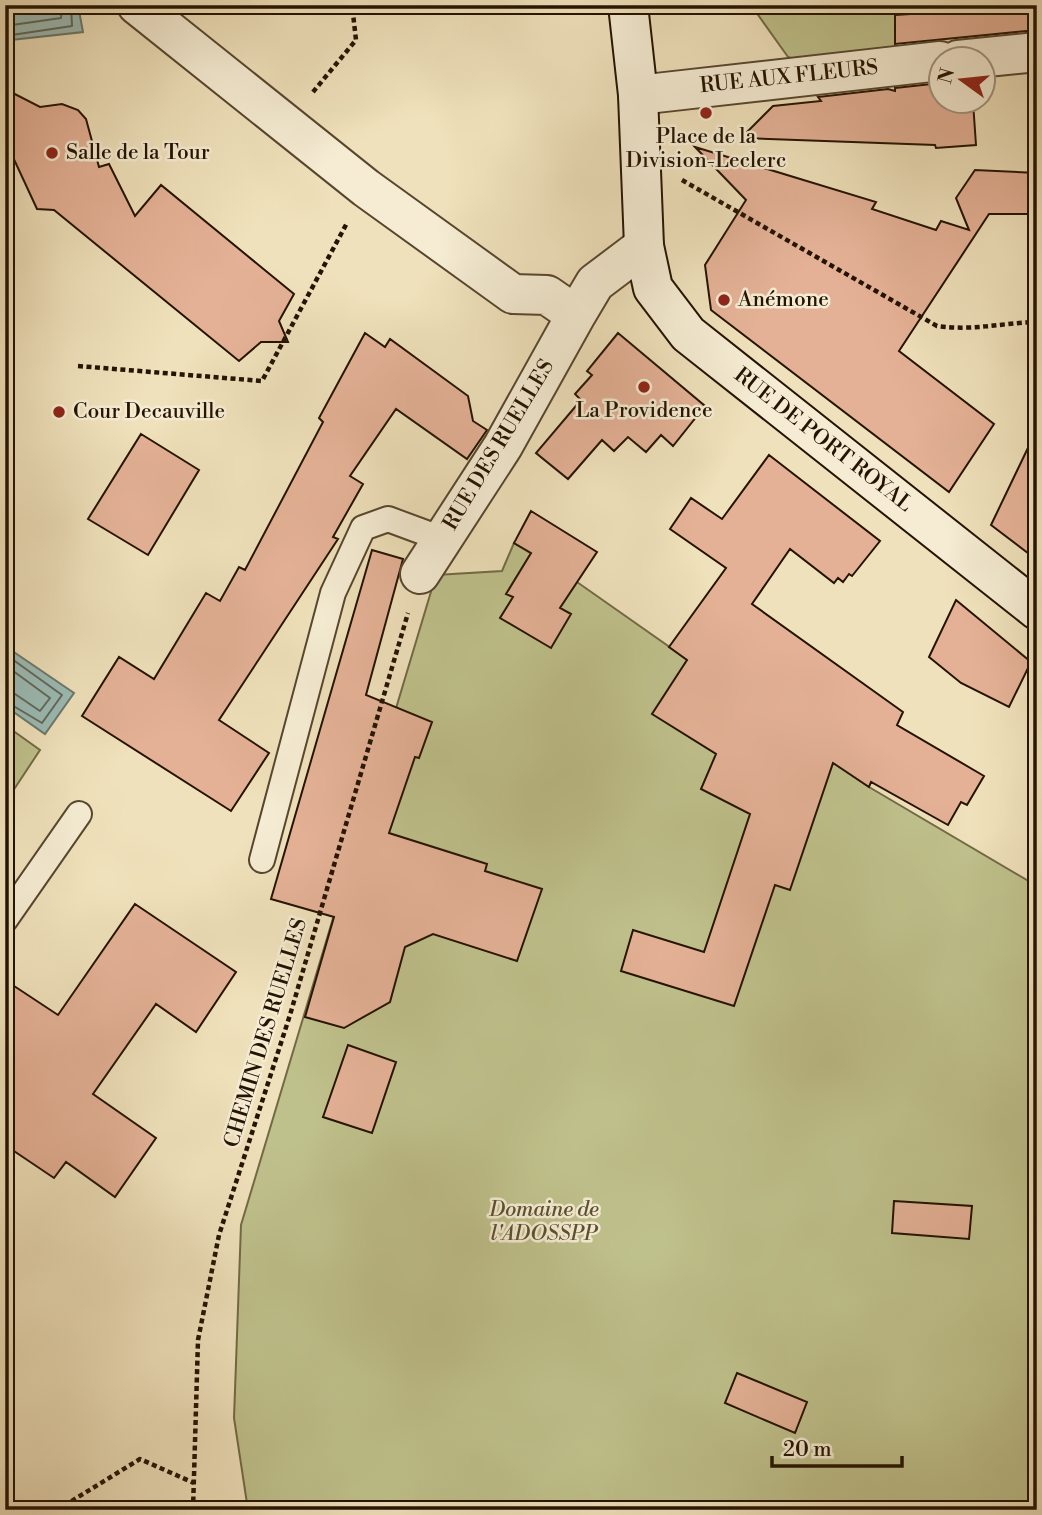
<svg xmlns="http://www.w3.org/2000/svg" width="1042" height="1515" font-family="'Libre Bodoni',serif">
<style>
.green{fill:#bfc18c;stroke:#726a46;stroke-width:2}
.water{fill:#9bbcb6;stroke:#6b786d;stroke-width:2}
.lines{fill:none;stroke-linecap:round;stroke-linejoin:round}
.shore{stroke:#60685b;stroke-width:2}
.building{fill:#e4b196;stroke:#241300;stroke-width:2}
.lane-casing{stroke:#57462f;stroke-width:28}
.street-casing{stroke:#57462f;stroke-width:42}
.secondary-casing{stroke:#241300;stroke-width:42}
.path{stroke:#241300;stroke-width:4.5;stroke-dasharray:5 3.5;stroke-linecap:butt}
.lane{stroke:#f5ecd3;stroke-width:24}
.street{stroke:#f5ecd3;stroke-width:38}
.secondary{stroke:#f5ecd3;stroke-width:38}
.poi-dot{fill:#8f2418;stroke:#f5ecd3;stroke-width:2.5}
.labels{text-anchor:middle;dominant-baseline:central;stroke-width:5;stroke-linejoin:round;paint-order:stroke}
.street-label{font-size:21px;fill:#241300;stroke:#f5ecd3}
.poi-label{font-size:21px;fill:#241300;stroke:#f5ecd3;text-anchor:start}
.park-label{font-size:21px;font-style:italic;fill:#5a5031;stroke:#f5ecd3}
</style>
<rect width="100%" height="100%" fill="#efe1bb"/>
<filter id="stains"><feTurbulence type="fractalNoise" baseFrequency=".00286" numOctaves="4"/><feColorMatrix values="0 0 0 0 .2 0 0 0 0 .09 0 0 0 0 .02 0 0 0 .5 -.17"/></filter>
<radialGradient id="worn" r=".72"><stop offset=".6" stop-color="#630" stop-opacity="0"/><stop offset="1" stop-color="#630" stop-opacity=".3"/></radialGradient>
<!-- green -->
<path class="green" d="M751,5H896L895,52L807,63L788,57Z
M514,543L577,582L869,787L1037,886V1510H248L234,1418L241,1225L436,575L502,571Z
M5,725L40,750L5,803Z"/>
<!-- water -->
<path class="water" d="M5,5H78L83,32L11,40L5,49Z
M5,646L74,693L45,734L5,706Z"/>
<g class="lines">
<!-- shore -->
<path class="shore" d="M5,26L61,18L62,5
M5,36L72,26L71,5
M5,654L62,695L42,723L5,701
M5,665L50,698L40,711L15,694L5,692"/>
</g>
<!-- building -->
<path class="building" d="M986,5H1037V30L895,44V15L987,9Z
M941,83V102H973L976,145L936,148L935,145L741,138L773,106L821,101L818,97L888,89L895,91V88Z
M5,89L40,107L62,104L78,110L86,119L99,167L109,164L135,216L161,185L294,294L279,321L288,342H261L239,361L54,210L37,209L5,140Z
M695,147L876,202L872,209L936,230L941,221L969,230L956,198L975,170L1037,173V214H989L899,351L994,424L949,492L711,310L705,265L746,200Z
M365,333L385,347L390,339L468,396L473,421L487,430L467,459L396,409L350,476L363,484L333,537L338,539L219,720L269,753L231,811L82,716L119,657L154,679L206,593L220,601L239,567L245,570L323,422L319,418Z
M618,333L705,406L673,446L661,435L646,452L628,437L614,451L602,440L568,479L536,453L581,400L575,394L592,375L587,371Z
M1037,429V560L991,525Z
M141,434L199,470L148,555L88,519Z
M769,455L880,541L852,576L849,574L843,582L838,578L834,583L790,549L752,604L903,712L897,725L984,776L967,805L961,802L948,825L871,782L869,787L833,763L790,890L775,885L734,1006L621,971L633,930L704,952L750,814L701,789L716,754L652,714L687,660L669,647L726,568L670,529L691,498L722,519Z
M531,511L597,552L560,608L571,614L551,648L500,618L513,597L506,594L531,553L514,543Z
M372,550L403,559L366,695L432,722L419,758L415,757L389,833L487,864L485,871L542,889L517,961L433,934L405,947L390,1002L344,1028L305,1017L334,917L271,899Z
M956,600L1031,662L1009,707L961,683L929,657Z
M135,904L236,972L196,1032L156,1004L93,1094L156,1138L115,1197L66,1162L54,1178L5,1145V980L58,1015Z
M348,1045L396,1062L372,1133L323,1117Z
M894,1201L972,1206L969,1239L892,1233Z
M737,1373L807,1402L795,1433L725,1403Z"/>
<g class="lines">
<!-- lane casing -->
<g class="lane-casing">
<path id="lane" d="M262,860L333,593L363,528L388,519L442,539
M5,920L79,814"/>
</g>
<!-- street casing -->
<g class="street-casing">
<path id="street" d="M137,5L366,188L513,294L547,295L576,315L595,283L644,246
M958,60L1037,52
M638,95L940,61
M420,574L503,446L576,315"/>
</g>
<!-- secondary casing -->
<g class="secondary-casing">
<path id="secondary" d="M628,5L638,95L644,246L653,288L688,334L1037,610"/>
</g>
<!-- path -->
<path class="path" d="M313,92L356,40L352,5
M682,180L937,326C974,331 1000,323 1037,322
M78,366L262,381L347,223
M57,1510L140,1459L194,1483
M193,1510L198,1340L219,1235L290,1015L408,613"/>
<!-- lane -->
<use href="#lane" class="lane"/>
<!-- street -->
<use href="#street" class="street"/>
<!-- secondary -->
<use href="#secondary" class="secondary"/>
</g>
<!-- markers -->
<g class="poi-dot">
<circle cx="706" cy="113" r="7"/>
<circle cx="52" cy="153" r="7"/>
<circle cx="724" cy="300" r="7"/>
<circle cx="644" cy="387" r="7"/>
<circle cx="59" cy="412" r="7"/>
</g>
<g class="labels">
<!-- street labels -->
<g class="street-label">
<text transform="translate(789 77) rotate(-6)">RUE AUX FLEURS</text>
<text transform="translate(823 440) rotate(38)">RUE DE PORT ROYAL</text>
<text transform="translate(499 445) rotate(-59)">RUE DES RUELLES</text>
<text transform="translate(266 1033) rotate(-73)">CHEMIN DES RUELLES</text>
</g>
<!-- poi labels -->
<g class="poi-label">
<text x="706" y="137" text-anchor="middle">Place de la<tspan x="706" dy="24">Division-Leclerc</tspan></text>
<text x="66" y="153">Salle de la Tour</text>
<text x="738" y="300">Anémone</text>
<text x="644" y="411" text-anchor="middle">La Providence</text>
<text x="73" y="412">Cour Decauville</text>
</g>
<!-- park labels -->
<g class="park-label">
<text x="544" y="1210">Domaine de<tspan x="544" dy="24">l'ADOSSPP</tspan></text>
</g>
</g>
<!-- margin -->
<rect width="1042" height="1515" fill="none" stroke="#efe1bb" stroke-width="28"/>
<rect x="7" y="7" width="1028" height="1501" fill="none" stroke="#241300" stroke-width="3.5"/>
<rect x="14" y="14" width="1014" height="1487" fill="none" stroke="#241300" stroke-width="2"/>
<!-- north arrow -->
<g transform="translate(962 80) rotate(285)"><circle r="33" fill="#f5ecd3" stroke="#a1957f" stroke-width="2"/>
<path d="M0-5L12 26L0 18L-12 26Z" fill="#8f2418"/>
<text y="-10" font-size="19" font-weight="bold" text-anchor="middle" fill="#241300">N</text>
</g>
<!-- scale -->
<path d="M772 1456v10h130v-10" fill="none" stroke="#241300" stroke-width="3.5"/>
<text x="783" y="1456" font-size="21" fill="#241300" stroke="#f5ecd3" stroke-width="5" paint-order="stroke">20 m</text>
<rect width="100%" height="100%" filter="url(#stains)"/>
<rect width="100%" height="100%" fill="url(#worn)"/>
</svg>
